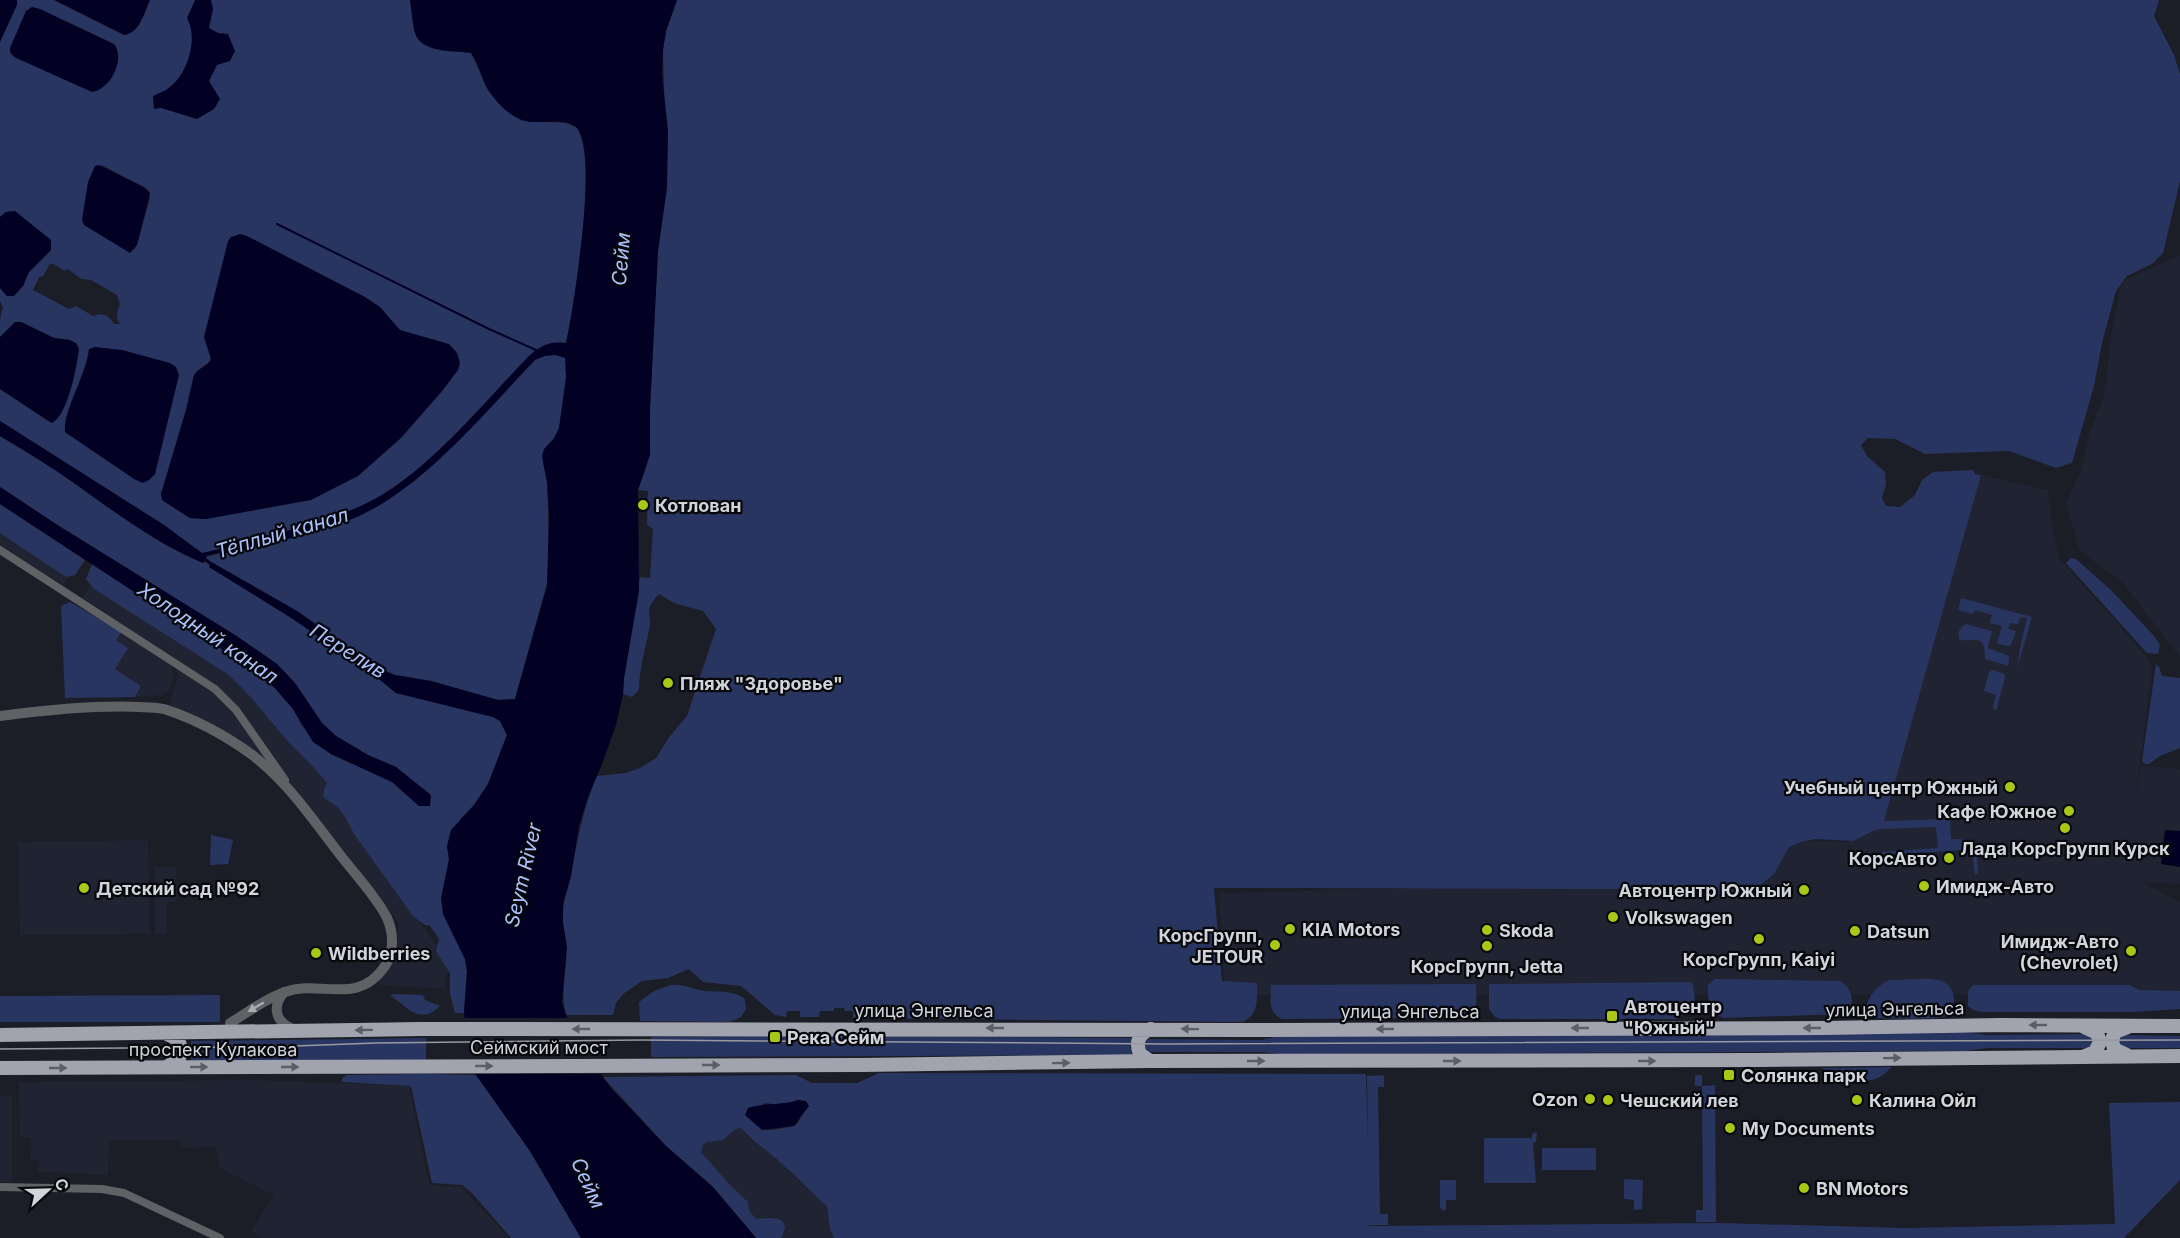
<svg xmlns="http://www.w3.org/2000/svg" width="2180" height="1238" font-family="Inter,sans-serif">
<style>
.built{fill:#202432}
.green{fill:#293561;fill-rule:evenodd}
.water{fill:#020023;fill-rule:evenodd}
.pier{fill:#1b1e26}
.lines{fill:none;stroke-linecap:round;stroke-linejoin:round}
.stream{stroke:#020023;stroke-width:2}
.minor{stroke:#5f6165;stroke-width:8}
.tertiary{stroke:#5f6165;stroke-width:10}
.primary{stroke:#a1a4ae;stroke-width:14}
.tram{stroke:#989aa1;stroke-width:1.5}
.oneway{fill:#aaacb1}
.oneway2{fill:#5c5e65}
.poi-dot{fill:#aac717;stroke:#07080c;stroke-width:2}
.labels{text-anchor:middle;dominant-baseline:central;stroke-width:4.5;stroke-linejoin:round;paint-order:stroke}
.poi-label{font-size:18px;font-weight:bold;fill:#d2d4da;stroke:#07080c;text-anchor:start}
.street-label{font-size:18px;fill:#d2d4da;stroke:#07080c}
.water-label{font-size:20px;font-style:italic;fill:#abc0fd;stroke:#07080c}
</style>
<rect width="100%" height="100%" fill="#1b1e26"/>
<!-- built -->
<path class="built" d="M2180,255V657L2123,583L2079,550L2066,503L2082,468L2089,434L2105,393L2110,344L2120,289L2125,280Z
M1981,475L2048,490L2055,543L2060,559L2148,658L2152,672L2135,800L2141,765L2180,769V884L2142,882L2180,902V994L1225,995L1219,893L1764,880L1786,844L1814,841L1846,842L1850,840L1862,823L1884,821Z
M0,529L72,571L63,585L0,547Z
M91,584L239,677L322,770L335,798L453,970L445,975L446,989L379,985V976L397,939L399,923L299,792L260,757L234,739L169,705L178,677L175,660L82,597Z
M122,632L171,664L174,678L168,691L162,695L135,697L141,686L115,669L128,648L116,640Z
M148,840L150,934L20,935L18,842Z
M154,867H176L177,902H167V934H155Z
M254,1080L409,1086L429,1185L461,1187L509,1238H261L251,1231L274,1195L220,1168L216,1147L181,1148L180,1140H109L108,1175L44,1172H37L40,1161L31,1160L30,1137H20L19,1082Z
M0,1096H12V1182H0Z
M742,1128L749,1138L783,1164L809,1191L827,1206L830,1229L834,1238H781L785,1231L772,1216L756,1219L749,1210L748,1202L730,1185L701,1152L703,1144L708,1142L723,1140L736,1129Z"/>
<!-- green -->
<path class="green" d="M6,0H63L137,28L150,0H410L417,38C431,54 453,50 471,53L489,91L516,117L523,121L566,123L577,128C595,160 580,250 576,288C572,329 567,371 563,412L557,435L546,446L543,463L547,482L549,544L547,586L542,604L561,532L515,699L498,700L431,681L395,675L378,668L297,611L211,562L206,557L304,534L370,510L391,497L415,481L524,364C478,410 425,475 366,504C322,526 273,535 225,545L220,549L202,554L164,525L0,421V389L51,423L70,340L54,338L21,322L0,337V320L3,307L0,301V288L7,296L23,286L29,272L51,250L6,212L0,217V34ZM102,165L148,190L150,198L137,245L134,250L84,225L88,182ZM50,264H53L65,271L68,269L81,279L91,280L117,295L120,304C117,312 115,317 120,324H114C108,315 104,312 93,316L76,306L69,309L33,290L39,277L43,276ZM206,344L308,493L206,519L190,518L162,500L161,494L186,410L194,375C204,361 218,367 206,344ZM89,349L122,350L136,355L104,458L65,432C63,411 86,374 89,349Z
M677,0H2159L2154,16L2174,55L2180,74V181L2163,253L2152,264L2127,276L2116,291L2102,343L2094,386L2072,463L2056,468L2009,451L1925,454L1895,439L1868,438L1861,445L1867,456L1885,472L1886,484L1882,498L1886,506L1900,507L1915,495L1922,480L1933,472L1973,470L1975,474L1981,475L1884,821L1950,819L1951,839L1973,840L1976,843L1978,873L1975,875L1972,849L1883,856L1882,852L1938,848L1936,827L1880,829L1873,831L1853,841L1815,839L1801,842L1789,847L1774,874L1755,889L1698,897L1679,889L1214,888L1222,981L1257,983C1257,999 1259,1017 1241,1022L853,1018V1011H845L844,1008H834V1011H820L819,1017H800V1011H787L786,1017L775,1015L741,986L703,982L689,969L668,978L642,981L623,994L616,1003L613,1015H566C561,996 565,979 566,960C567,944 562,930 563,914C563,900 569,887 571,874C578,839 583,808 597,776L626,773L640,768L656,758L670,736L687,716L716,629L703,611L674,603L659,594C656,597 652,602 650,606C648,611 650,619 650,625C646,647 639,668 639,690L632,697L623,694L624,678L640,577L650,578L653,529L647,525L648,491L638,490L647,464L658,251L667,187L663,50L666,31Z
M0,436C25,451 50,466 74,483C114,512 157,544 203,563L204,561L210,565L209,567L293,619L374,675L396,693L493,717L500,721L507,735L488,784L474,805L461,818L447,846L449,859L443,914L465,959L467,971L464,1013H455L450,994V973L436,951L439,939L430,926L425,925L413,916L354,834C350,825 343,811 335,805C330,801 327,801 323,796L324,789L327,783C315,767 299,754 286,739C266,716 249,692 226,673L94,589L86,579L92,564L226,652L274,687L293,709L302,726L331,754L392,782L419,806L396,767L368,755L336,736L322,723L295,683L277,664L235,635L59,526L0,487Z
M0,504L85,560L75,575L66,577L0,533Z
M2071,558L2076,559L2112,591L2155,637L2160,645L2158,654L2147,653L2066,563Z
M1961,598L2032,617L2017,668L2021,643L2027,618L2020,617L2018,624L2010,623L2008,629L2016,631L2011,645L2007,646L1997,643L2002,626L1990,623L1992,615L1975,610L1973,614L1958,610Z
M70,602L122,632L116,640L128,648L115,669L141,686L135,697L65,698L61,606Z
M1966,624L1992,631L1988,648L2009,656L2008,666L1985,659C1985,633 1977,642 1960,640C1957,635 1959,626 1966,624Z
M2156,664L2159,667L2162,676L2180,678V748L2160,756L2149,764H2145L2142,761Z
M1993,670L2004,674L2005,677L1996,711L1993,707L1996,695L1984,691L1989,672Z
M211,835L233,840L228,864L210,865Z
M1715,979L1840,981C1853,988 1857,1007 1843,1014L1723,1018C1709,1011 1707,999 1708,985Z
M1890,980C1906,980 1923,977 1938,980C1955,983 1960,1006 1945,1016C1937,1020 1879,1019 1869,1017L1865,1008C1869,996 1878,984 1890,980Z
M1691,982L1693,985L1695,1002L1689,1011L1676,1019H1500L1495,1017L1489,1009V984Z
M1476,984C1476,998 1480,1011 1466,1018L1282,1019C1267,1013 1271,998 1271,985Z
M671,985C685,984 691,989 704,991C719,992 733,990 745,999L746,1009L741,1017L730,1022L640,1021L639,1002L654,991Z
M1973,985H2130L2139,990L2180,991V1009L2133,1012H1982L1973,1010L1968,1006V991Z
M394,994L423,995L425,1000L440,1006C420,1026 407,1007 390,995Z
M220,995V1022H0V996Z
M1964,1032L1987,1035L2087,1034L2094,1039L2092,1046L2088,1048H1988L1965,1051L1280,1054L1263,1052H1150L1144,1048V1042L1149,1039L1261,1040L1280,1036Z
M2124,1035L2180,1036V1048H2124L2120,1046V1037Z
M811,1036L1133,1038L1130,1047L1133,1055L651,1057V1037Z
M426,1038V1060H191V1041Z
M1892,1067C1879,1080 1873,1081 1857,1081C1837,1081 1837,1084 1822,1068Z
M879,1073L1366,1074L1368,1147L1367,1076L1384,1075V1087H1378L1380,1214H1388V1225H1369V1226L1719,1223L1906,1228L2115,1224L2109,1103L2180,1102V1180L2124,1238H834L830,1229L827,1206C810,1192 797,1176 781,1163C768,1151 753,1142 741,1128L736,1129L723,1140L707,1142L703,1145L701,1152L730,1185L748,1202L749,1210L756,1219C771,1217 794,1216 781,1238H756L713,1187L666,1146L603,1077L796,1075L812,1083H857ZM798,1100C800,1109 804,1120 794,1126C775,1129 763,1136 750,1118L764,1103L785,1105Z
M425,1074L476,1075L530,1151L581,1238H511L472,1193L462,1185L432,1183L411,1086L342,1082V1078L347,1075Z
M1695,1075H1702V1086L1715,1085L1716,1222H1696V1210H1703L1702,1086H1695Z
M1537,1132L1536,1142L1533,1143L1536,1183H1484V1138H1532V1134Z
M1542,1148H1596V1170H1542Z
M1624,1179L1643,1180L1642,1209L1634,1210V1200L1624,1199Z
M1440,1180H1456V1200H1446V1210H1442L1440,1207Z"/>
<!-- water -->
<path class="water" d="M0,0H17V5L0,42Z
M54,0H150C144,13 140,33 124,35Z
M195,0H211L213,9L209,28L218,33L228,34L235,51L230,61L217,65L209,81L220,99L214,109L197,119L161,108L154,109L153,96C157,94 162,92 166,90C187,77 199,40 187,18Z
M410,0H677L666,31L663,50L662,75L668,131L667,187L658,251L650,410V455L638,490L639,591L624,678L623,694L616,725L602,764L588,797L579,826L571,876L563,904V923L567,947L562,1002L566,1015L588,1056L610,1087L666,1146L713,1187L756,1238H581L530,1151L476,1075L470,1060L464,1013L467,971L465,959L443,914L441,898L449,859L447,846L451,830L474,805L488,784L507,735L500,721L493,717L396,693L374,675L293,619L209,567L210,565L205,561L203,563C157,544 115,512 74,483C50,466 25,451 0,436V421L164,525L202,553L220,549L225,545C272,535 320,525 365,504C425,476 483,403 530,355C542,345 550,341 566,343C573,311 600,147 576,127C562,116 538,126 522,120C507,115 490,96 484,82C480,72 477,61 471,53C455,50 422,54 415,33C412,23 412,11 410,0ZM555,355L565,358L566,377L559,428L553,440L544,449L542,456L547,482L549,513L547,586L515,699L498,700L431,681L395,675L378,668L297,611L206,559V556L221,552L228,553C276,541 329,533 373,509C435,474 486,411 535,360L545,356Z
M32,7L40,9L114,44C126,59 110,90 92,92L14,57L10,52V48L26,11Z
M99,165L144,187L150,193L137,245L130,253L84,225L82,220L88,182L95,166Z
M15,211L51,240V250L29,272L23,286L14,296H7L0,288V217L6,212Z
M240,234L247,236L365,297L380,307L400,330L449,344L457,353L460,363L458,370L443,390L401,438L358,476L311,500L206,519L190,518L162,500L161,494L186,410L194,375C198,368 207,367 211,359L204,337L228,241L231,237Z
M15,322H21L54,338L70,340L76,343L79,349C77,366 68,415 52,423L0,389V337Z
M95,347L122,350L170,363L176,367L179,375L155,474L149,480L143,483L134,479L65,432C63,410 87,375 89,349Z
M0,487L59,526L235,635L277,664L295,683L322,723L336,736L368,755L396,767L431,795L430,806H419L392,782L331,754L313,742L293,709L274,687L226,652L0,504Z
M2165,830L2180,831V867L2161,864Z
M798,1100L806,1101L809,1106L794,1126L762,1130L745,1115L748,1108C767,1102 780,1106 798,1100Z"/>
<!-- pier -->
<path class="pier" d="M462,1018H570L591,1055L605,1074H473L467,1061Z"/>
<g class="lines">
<!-- stream -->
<path class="stream" d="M277,224L489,329L536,350"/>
<!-- minor -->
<path class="minor" d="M0,550L215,689L236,710L285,780
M0,1187L102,1189L124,1193L220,1238"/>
<!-- tertiary -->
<path class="tertiary" d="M0,716C46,710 94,705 140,707C149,708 159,707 167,710C197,720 226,736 251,754C290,784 312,819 341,856C355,874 378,899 387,918C394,933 394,953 385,966C357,1007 321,979 285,992C266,998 247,1013 230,1023V1032
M284,992C271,1008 276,1023 295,1030"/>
<!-- primary -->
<path class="primary" d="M2084,1027L2097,1033L2100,1042L2095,1052L2085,1056
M167,1034C179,1038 184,1047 179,1058L167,1067
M0,1035L422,1029L1262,1030L1823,1028L2001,1025L2180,1026
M2127,1055L2114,1049L2112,1040L2115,1032L2128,1027
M1150,1061L1140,1054C1135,1042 1139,1033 1151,1029
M0,1068L862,1065L1150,1061L1758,1060L2180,1056"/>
<!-- tram -->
<path class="tram" d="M0,1049L267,1047L376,1043L640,1040L1166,1044L2180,1040"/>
</g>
<!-- one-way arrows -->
<defs><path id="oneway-solid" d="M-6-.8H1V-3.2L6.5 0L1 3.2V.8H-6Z" transform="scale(1.5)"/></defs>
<use class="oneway" href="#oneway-solid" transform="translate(256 1007) rotate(150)"/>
<g class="oneway2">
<use href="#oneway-solid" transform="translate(2038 1025) rotate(-180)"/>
<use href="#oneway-solid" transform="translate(995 1028) rotate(-180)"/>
<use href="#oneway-solid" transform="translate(1580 1028) rotate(180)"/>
<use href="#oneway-solid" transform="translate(1812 1028) rotate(-180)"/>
<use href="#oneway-solid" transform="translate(581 1029) rotate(-180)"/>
<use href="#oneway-solid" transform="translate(1190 1029) rotate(-179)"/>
<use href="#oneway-solid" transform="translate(1385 1029) rotate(180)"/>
<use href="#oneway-solid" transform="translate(364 1030) rotate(179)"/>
<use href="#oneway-solid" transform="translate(1892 1058) rotate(-1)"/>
<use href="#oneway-solid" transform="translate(1256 1061)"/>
<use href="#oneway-solid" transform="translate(1452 1061)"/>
<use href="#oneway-solid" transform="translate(1647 1061)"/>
<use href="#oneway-solid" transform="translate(1061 1063) rotate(-1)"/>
<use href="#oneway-solid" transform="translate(711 1065)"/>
<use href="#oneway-solid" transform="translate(484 1066)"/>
<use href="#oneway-solid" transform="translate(199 1067)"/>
<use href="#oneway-solid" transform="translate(290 1067)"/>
<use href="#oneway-solid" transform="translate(58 1068)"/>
</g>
<!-- markers -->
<g class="poi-dot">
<circle cx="643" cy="505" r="6"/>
<circle cx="668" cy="683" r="6"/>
<circle cx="2010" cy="787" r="6"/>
<circle cx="2069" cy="811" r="6"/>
<circle cx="2065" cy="828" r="6"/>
<circle cx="1949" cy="858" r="6"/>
<circle cx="1924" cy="886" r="6"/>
<circle cx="84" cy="888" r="6"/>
<circle cx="1804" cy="890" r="6"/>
<circle cx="1613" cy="917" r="6"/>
<circle cx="1290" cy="929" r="6"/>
<circle cx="1487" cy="930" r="6"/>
<circle cx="1855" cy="931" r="6"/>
<circle cx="1759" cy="939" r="6"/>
<circle cx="1275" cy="945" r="6"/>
<circle cx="1487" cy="946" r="6"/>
<circle cx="2131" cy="951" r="6"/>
<circle cx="316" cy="953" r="6"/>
<rect x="1606" y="1010" width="12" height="12" rx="3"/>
<rect x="769" y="1031" width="12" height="12" rx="3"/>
<rect x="1723" y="1069" width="12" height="12" rx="3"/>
<circle cx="1590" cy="1099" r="6"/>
<circle cx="1608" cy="1100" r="6"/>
<circle cx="1857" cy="1100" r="6"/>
<circle cx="1730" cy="1128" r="6"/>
<circle cx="1804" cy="1188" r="6"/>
</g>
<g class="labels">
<!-- poi labels -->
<g class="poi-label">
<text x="655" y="505">Котлован</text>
<text x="680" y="683">Пляж "Здоровье"</text>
<text x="1998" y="787" text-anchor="end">Учебный центр Южный</text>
<text x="2057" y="811" text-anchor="end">Кафе Южное</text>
<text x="2065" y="848" text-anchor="middle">Лада КорсГрупп Курск</text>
<text x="1937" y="858" text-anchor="end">КорсАвто</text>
<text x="1936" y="886">Имидж-Авто</text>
<text x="96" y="888">Детский сад №92</text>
<text x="1792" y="890" text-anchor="end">Автоцентр Южный</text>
<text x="1625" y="917">Volkswagen</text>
<text x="1302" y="929">KIA Motors</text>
<text x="1499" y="930">Skoda</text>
<text x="1867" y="931">Datsun</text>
<text x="1263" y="935" text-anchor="end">КорсГрупп,<tspan x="1263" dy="21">JETOUR</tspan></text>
<text x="2119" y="941" text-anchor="end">Имидж-Авто<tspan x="2119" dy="21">(Chevrolet)</tspan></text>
<text x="328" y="953">Wildberries</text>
<text x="1759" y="959" text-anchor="middle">КорсГрупп, Kaiyi</text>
<text x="1487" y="966" text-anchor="middle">КорсГрупп, Jetta</text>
<text x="1624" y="1006">Автоцентр<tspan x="1624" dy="21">"Южный"</tspan></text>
<text x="787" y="1037">Река Сейм</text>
<text x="1741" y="1075">Солянка парк</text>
<text x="1578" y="1099" text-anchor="end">Ozon</text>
<text x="1620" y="1100">Чешский лев</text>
<text x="1869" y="1100">Калина Ойл</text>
<text x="1742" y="1128">My Documents</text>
<text x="1816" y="1188">BN Motors</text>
</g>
<!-- street labels -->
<g class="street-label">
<text transform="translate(1895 1009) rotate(-1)">улица Энгельса</text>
<text x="924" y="1010">улица Энгельса</text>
<text x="1410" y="1011">улица Энгельса</text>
<text x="539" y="1047">Сеймский мост</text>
<text x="213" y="1049">проспект Кулакова</text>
</g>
<!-- water labels -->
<g class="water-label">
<text transform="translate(621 259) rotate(-85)">Сейм</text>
<text transform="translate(282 533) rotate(-16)">Тёплый канал</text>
<text transform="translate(208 633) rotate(34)">Холодный канал</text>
<text transform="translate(348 651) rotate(32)">Перелив</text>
<text transform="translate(523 875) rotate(-77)">Seym River</text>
<text transform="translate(588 1183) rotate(65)">Сейм</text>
</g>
</g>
<!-- north arrow -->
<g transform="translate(48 1190) rotate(68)" stroke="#07080c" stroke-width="4.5" paint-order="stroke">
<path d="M0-4.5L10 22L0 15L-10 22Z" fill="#d2d4da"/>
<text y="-9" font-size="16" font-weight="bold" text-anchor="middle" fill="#d2d4da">С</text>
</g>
</svg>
